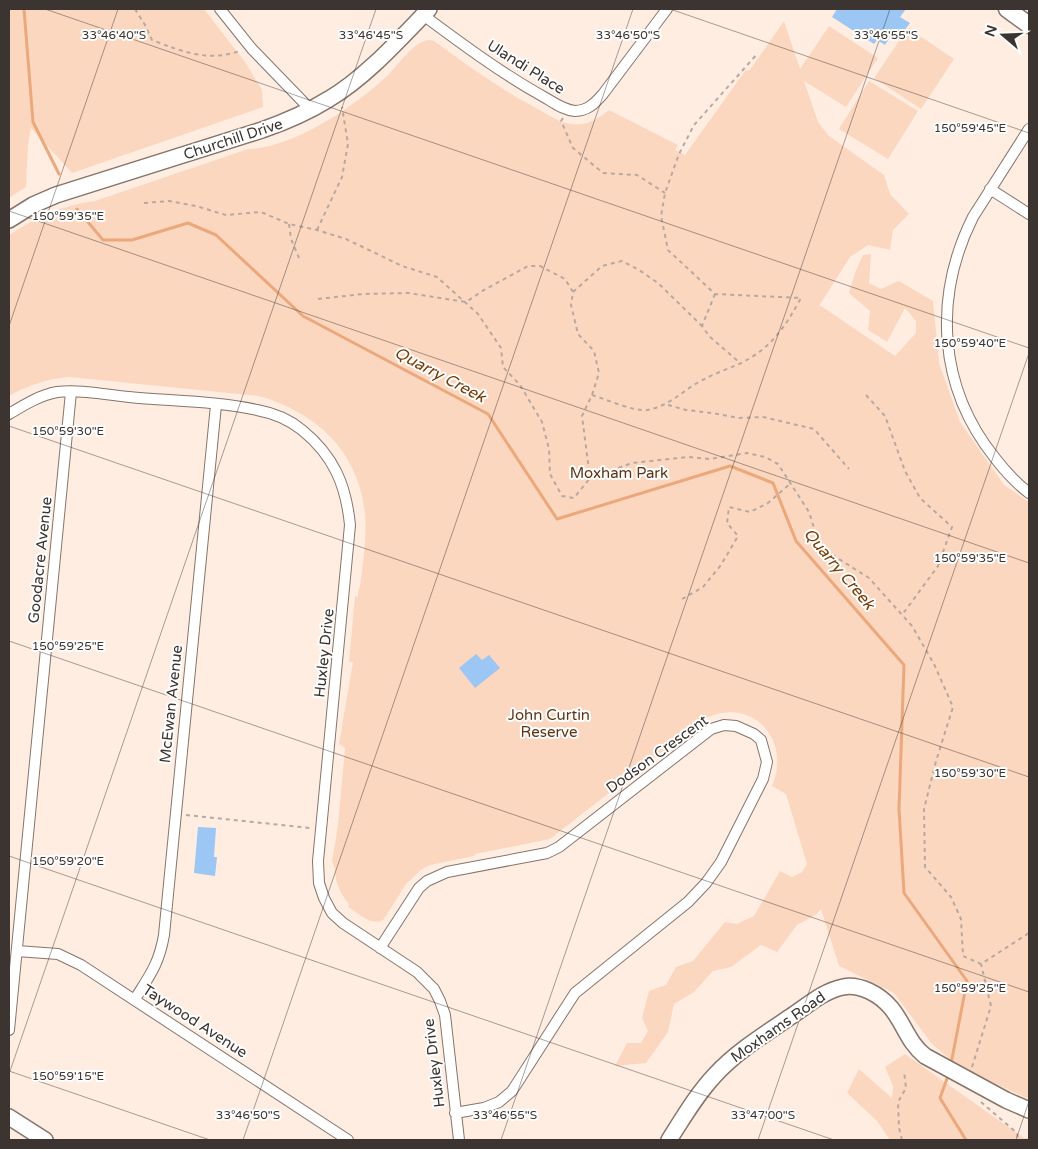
<svg xmlns="http://www.w3.org/2000/svg" width="1038" height="1149" font-family="'Varela Round',sans-serif">
<style>
.green{fill:#fcd7bf}
.lines{fill:none;stroke-linecap:round;stroke-linejoin:round}
.stream{stroke:#eaa87c;stroke-width:3}
.building{fill:#9cc6f3}
.street-casing{stroke:#85756b;stroke-width:12}
.secondary-casing{stroke:#85756b;stroke-width:18}
.primary-casing{stroke:#85756b;stroke-width:19}
.path{stroke:#b7a9a1;stroke-width:2;stroke-dasharray:4 4;stroke-linecap:butt}
.street{stroke:#fff;stroke-width:10}
.secondary{stroke:#fff;stroke-width:15}
.primary{stroke:#fff;stroke-width:16}
.ticks{fill:none;stroke:#3b3430;stroke-width:1;stroke-opacity:0.45}
.labels{text-anchor:middle;dominant-baseline:central;stroke-width:4;stroke-linejoin:round;paint-order:stroke}
.street-label{font-size:15px;fill:#3b3430;stroke:#fefefe}
.park-label{font-size:15px;fill:#5e3413;stroke:#fefefe}
.water-label{font-size:16px;font-style:italic;fill:#773b04;stroke:#fefefe}
.ticks-label{font-size:12px;text-anchor:middle;fill:#3b3430;stroke:#fefefe;stroke-width:4;stroke-linejoin:round;paint-order:stroke}
</style>
<rect width="100%" height="100%" fill="#ffede2"/>
<!-- green -->
<path class="green" d="M9,9H204L245,62L262,90L263,107L72,173L31,128L28,145L26,187L9,198Z
M784,21L800,69L829,26L878,58L846,107L804,81L818,122L829,136L884,175L890,194L909,214L893,230L890,250L868,245L850,257L819,306H821L895,356L916,333V321L905,308L887,342L868,330L870,311L849,293L855,273L863,255L871,254L869,283L881,289L899,281L933,301L939,363L960,422L1004,485L1029,502V1098L1024,1097L958,1066L932,1044L894,993L839,966L821,909L817,914L797,925L777,952L761,945L731,967L713,971L694,992L674,1004L668,1032L646,1063L615,1066L627,1043H641L648,1031L642,1018L649,991L666,985L676,967L693,961L725,922L737,924L754,916L780,871L792,877L802,872L807,864L786,794L772,786C793,737 748,693 701,721L550,839L475,854L474,856L430,865L421,870L406,884L384,919C372,928 359,913 348,907L349,904C343,897 337,887 336,878C334,872 336,867 332,862L338,825L345,748L339,744L353,662H349L355,596L358,597V592L360,586C363,562 367,537 365,513C358,451 317,413 259,396L69,377C47,379 28,385 9,396V235C34,219 65,204 95,201L248,149C294,148 355,106 388,75C398,65 419,34 434,41C467,65 500,89 536,108C547,114 558,122 571,124C586,126 598,119 609,110L678,145L675,150L685,155L745,71L750,70Z
M908,28L954,59L921,109L874,78Z
M869,81L918,111L888,159L839,129Z
M905,1054L1024,1138H1029V1140H890L877,1121L847,1093L859,1069L892,1098L893,1086L885,1067Z"/>
<g class="lines">
<!-- stream -->
<path class="stream" d="M24,9L33,122L59,174
M77,209L103,240H132L188,223L216,235L303,316L488,414L557,519L730,466L773,483L796,541L904,665L899,809L904,893L967,981L951,1064
M949,1073L940,1098L966,1140"/>
</g>
<!-- building -->
<path class="building" d="M837,9H906L900,17L910,23L901,35L894,31L885,45L877,40L874,44L832,17Z
M476,654L482,660L489,655L500,668L475,688L459,668Z
M198,827L216,828L214,857H217L215,876L194,873Z"/>
<g class="lines">
<!-- street casing -->
<g class="street-casing">
<path id="street" d="M220,9L252,49L311,110
M423,15C462,44 501,73 544,97C553,102 563,110 575,111C588,111 595,103 603,94L667,9
M1029,129L973,217C933,297 938,387 995,458C1005,471 1016,483 1029,493
M990,189L1029,214
M9,414C24,405 40,395 57,392C79,389 107,395 129,397C170,401 218,401 257,410C273,413 290,420 302,430C334,456 346,485 350,525L318,861L319,883L324,898L332,913L343,923L417,972L434,989L440,1001L445,1015L459,1140
M380,948L419,888L427,881L447,872L547,853L559,847L711,729L724,725L736,726L754,734L761,740L767,762L763,779L721,862L706,883L688,902L575,993L512,1091L499,1102L484,1108L455,1113
M17,951L58,954L81,965L348,1140
M135,999C150,975 159,964 164,935L216,405
M9,1030L71,392"/>
</g>
<!-- secondary casing -->
<g class="secondary-casing">
<path id="secondary" d="M9,220L33,205L56,195L262,130C285,122 308,112 329,99C365,78 400,39 429,9
M9,1117L45,1140
M669,1140C683,1118 697,1094 715,1075C736,1052 765,1034 790,1017C807,1006 823,991 843,987C852,985 860,987 869,991C903,1007 901,1037 925,1056L1006,1100L1029,1110"/>
</g>
<!-- primary casing -->
<g class="primary-casing">
<path id="primary" d="M1007,9L1029,25"/>
</g>
<!-- path -->
<path class="path" d="M135,9L145,25L152,40C183,52 208,62 240,51
M563,118L561,121L573,148L603,173L637,175L665,193
M144,203L169,201L196,206L226,215L261,212L289,224L317,230L346,239L402,266L437,277L478,314L501,348L503,367L520,385L542,422L549,449L550,474L562,496L574,498L590,478
M289,224L291,239L299,258
M317,230L342,177L348,144L342,107
M573,292L602,266L622,261L639,270L658,283L702,326
M715,294L702,326L709,336L740,363
M318,299L363,294L408,293L466,302L484,290L528,266H540L565,279L573,292L571,305L578,334L594,351L599,373L592,395L582,416L590,478L632,463L688,457L710,459L747,453L765,457L778,464L809,512L820,547L869,578L912,626L934,664L953,707L936,761L924,809L925,867L951,897L961,919L963,956L981,964L1029,933
M592,395C605,399 635,412 647,410C669,406 680,393 697,383C711,375 725,370 739,364C771,349 785,327 801,298L715,294L668,250L661,216L665,193L679,154L694,125L758,53
M866,395L885,416L905,471L920,498L952,527L938,566L902,615
M668,405L686,410L712,413L739,418L763,417L814,429L849,469
M682,599L703,587L721,565L738,536L727,523L729,507L750,512L768,503L791,483
M186,815L310,828
M972,1067L991,1006L981,964
M981,1102L1017,1133L1018,1140
M902,1140L899,1128L898,1102L906,1088L904,1071"/>
<!-- street -->
<use href="#street" class="street"/>
<!-- secondary -->
<use href="#secondary" class="secondary"/>
<!-- primary -->
<use href="#primary" class="primary"/>
</g>
<!-- ticks -->
<path class="ticks" d="M45,9L1029,348M670,9L1029,133M9,211L1029,563M9,326L118,9M9,426L1029,777M9,641L1029,992M9,856L834,1140M9,1071L210,1140M9,1074L376,9M243,1140L633,9M501,1140L890,9M758,1140L1029,353M1016,1140L1029,1101"/>
<g class="labels">
<!-- street labels -->
<g class="street-label">
<text transform="translate(526 67) rotate(32)">Ulandi Place</text>
<text transform="translate(233 139) rotate(-18)">Churchill Drive</text>
<text transform="translate(40 560) rotate(-84)">Goodacre Avenue</text>
<text transform="translate(324 653) rotate(-84)">Huxley Drive</text>
<text transform="translate(171 704) rotate(-84)">McEwan Avenue</text>
<text transform="translate(657 754) rotate(-36)">Dodson Crescent</text>
<text transform="translate(195 1021) rotate(33)">Taywood Avenue</text>
<text transform="translate(778 1027) rotate(-35)">Moxhams Road</text>
<text transform="translate(434 1063) rotate(-97)">Huxley Drive</text>
</g>
<!-- park labels -->
<g class="park-label">
<text x="619" y="473">Moxham Park</text>
<text x="549" y="715">John Curtin<tspan x="549" dy="17">Reserve</tspan></text>
</g>
<!-- water labels -->
<g class="water-label">
<text transform="translate(440 375) rotate(28)">Quarry Creek</text>
<text transform="translate(839 569) rotate(50)">Quarry Creek</text>
</g>
</g>
<g class="ticks-label">
<text x="114" y="39">33°46'40"S</text>
<text x="371" y="39">33°46'45"S</text>
<text x="628" y="39">33°46'50"S</text>
<text x="886" y="39">33°46'55"S</text>
<text x="970" y="132">150°59'45"E</text>
<text x="68" y="220">150°59'35"E</text>
<text x="970" y="347">150°59'40"E</text>
<text x="68" y="435">150°59'30"E</text>
<text x="970" y="562">150°59'35"E</text>
<text x="68" y="650">150°59'25"E</text>
<text x="970" y="777">150°59'30"E</text>
<text x="68" y="865">150°59'20"E</text>
<text x="970" y="992">150°59'25"E</text>
<text x="68" y="1080">150°59'15"E</text>
<text x="248" y="1119">33°46'50"S</text>
<text x="505" y="1119">33°46'55"S</text>
<text x="763" y="1119">33°47'00"S</text>
</g>
<!-- border -->
<rect width="1038" height="1149" fill="none" stroke="#3b3430" stroke-width="20"/>
<!-- north arrow -->
<g transform="translate(1003 35) rotate(289)" stroke="#fefefe" stroke-width="4" paint-order="stroke">
<path d="M0-4L9 19L0 12L-9 19Z" fill="#3b3430"/>
<text y="-8" font-size="14" font-weight="bold" text-anchor="middle" fill="#3b3430">N</text>
</g>
</svg>
